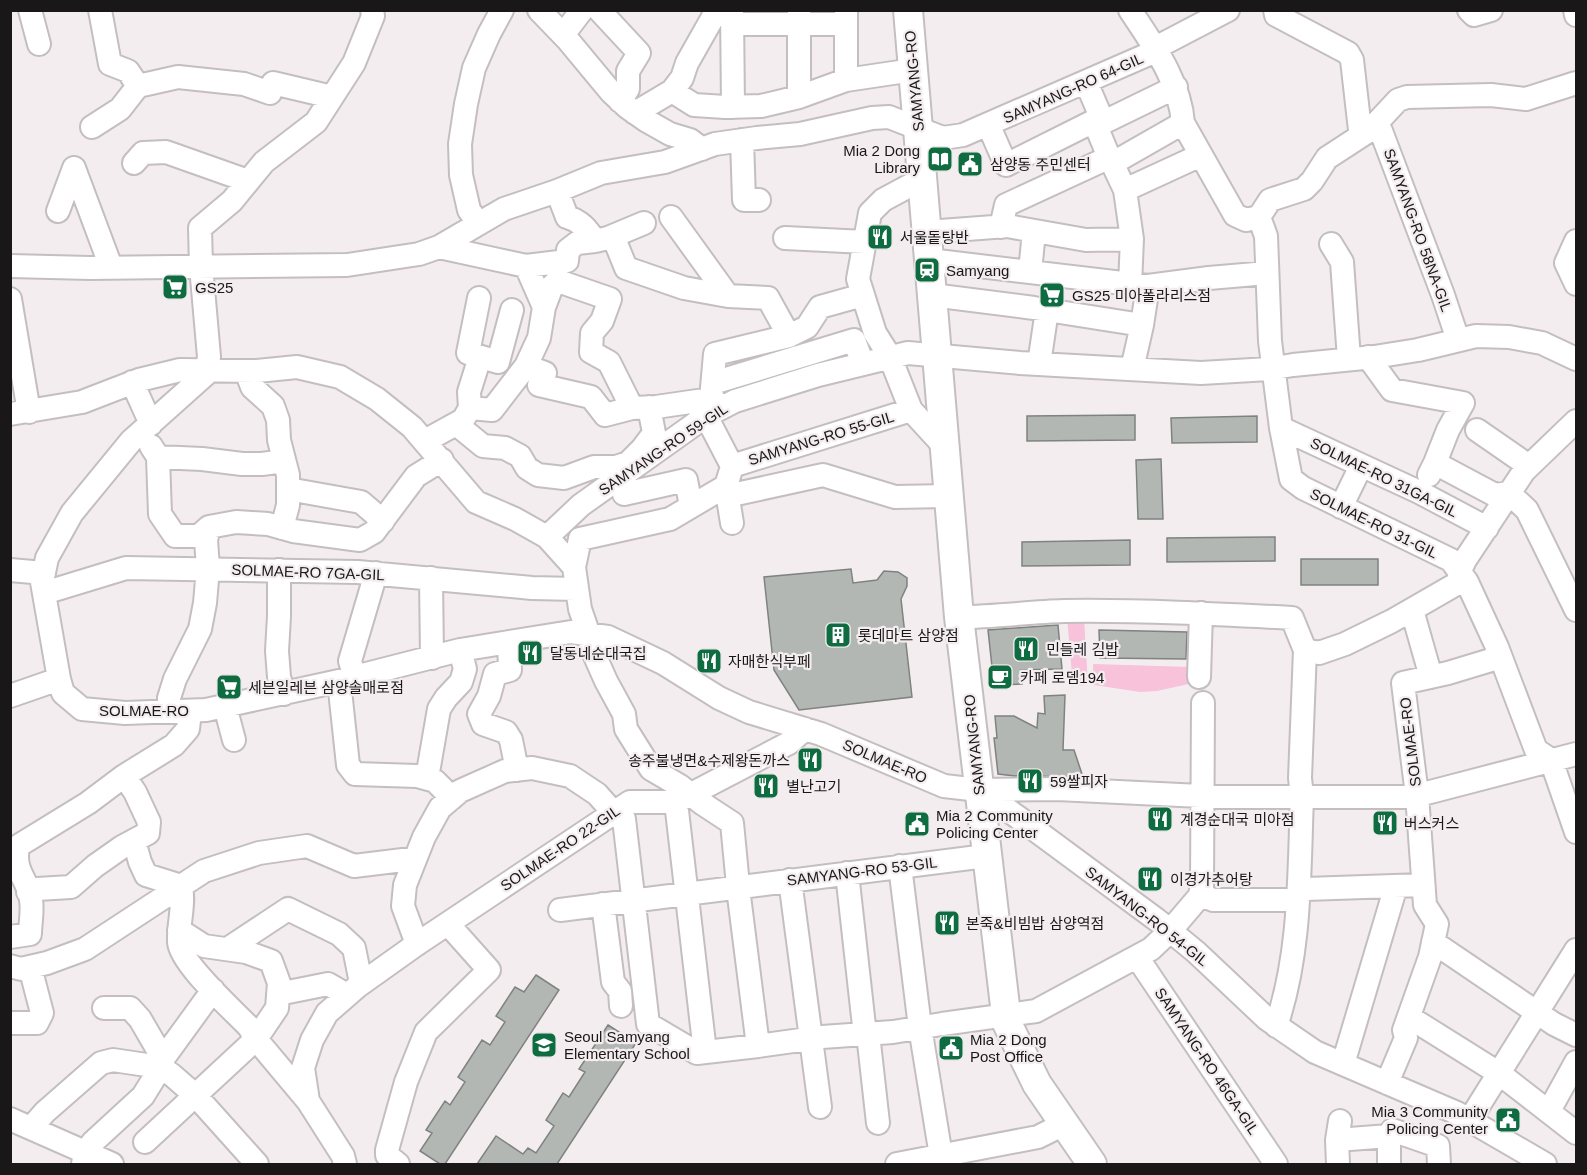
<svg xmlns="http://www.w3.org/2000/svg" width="1587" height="1175" font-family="Arial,'Noto Sans KR',sans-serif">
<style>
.green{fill:#f7c2da}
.building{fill:#b2b7b3;stroke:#7e8380;stroke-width:1.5}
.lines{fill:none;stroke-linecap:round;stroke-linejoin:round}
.minor-casing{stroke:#c4bec0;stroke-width:26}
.major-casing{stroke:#c4bec0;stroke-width:32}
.minor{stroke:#fff;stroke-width:22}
.major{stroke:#fff;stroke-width:28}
.labels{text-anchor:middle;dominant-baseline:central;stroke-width:4.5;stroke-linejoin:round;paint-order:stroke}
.street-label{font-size:15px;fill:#191718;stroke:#f4edf0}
.poi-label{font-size:15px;fill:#191718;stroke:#f4edf0;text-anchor:start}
</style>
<rect width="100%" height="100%" fill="#f4edf0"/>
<!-- green -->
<path class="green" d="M1067,617H1084L1088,685L1073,686Z
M1093,664L1192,667L1193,683L1157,691L1140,692L1094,685Z"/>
<!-- building -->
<path class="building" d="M1135,415V440L1027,441V416Z
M1257,416V442L1172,443L1171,418Z
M1161,459L1163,519H1138L1136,460Z
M1275,537V561L1167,562V538Z
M1130,540V565L1022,566V542Z
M1301,559H1378V585H1301Z
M851,569L853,583L877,580L884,571L898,572L907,578V586L901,599L912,697L799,710L774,670L764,577Z
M1058,625L1062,669L1021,670L1022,684L994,685L988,630Z
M1099,630L1187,632L1186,659L1100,658Z
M1065,695L1063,750H1074L1083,777L1015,776L998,774L994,738H997L995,716H1014L1037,728L1038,713L1045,714L1044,696Z
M536,975L559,990L445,1164H440L420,1151L432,1133L426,1130L445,1101L450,1105L465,1082L458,1077L482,1040L490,1045L505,1022L496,1016L515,987L524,992Z
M608,1025L636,1043L557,1164H477L496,1136L523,1154L528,1148L536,1153L554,1126L546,1120L563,1093L569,1097L585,1072L579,1069Z"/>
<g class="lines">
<!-- minor casing -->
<g class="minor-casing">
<path id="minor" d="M30,10L39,44
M100,10L110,64L128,71L138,86
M372,10L373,16L354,63L316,122L264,162L232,201L200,228L201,266L209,357L206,374L131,441L72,513L47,558L42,582L59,679L63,693L82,709L125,713L206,710L339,681L460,650L571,632L608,637L663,663L719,698L749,712L821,734L944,786L979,790L1057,789L1221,797H1411L1576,754
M539,10L567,39L611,92L627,107L647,121L670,134L690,140L702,149
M599,10L639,53L628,71V89L620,101
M732,10L733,107
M1130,10C1153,45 1180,81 1183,123L1235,215L1246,220L1259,217
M1275,10L1276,15L1348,53L1352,60L1360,130L1381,131L1443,295L1458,340
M1469,10L1474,15L1491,10
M1575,10L1576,15
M732,24H846
M563,35L582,10
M846,80V10
M1086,82L1101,117L1094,121L1106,150L1125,190L1132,239L1130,285
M672,91L694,105L725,107L761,106L799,97L846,80L913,70
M799,97V10
M635,113L672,91L682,78L687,63L717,10
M988,124L1006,165L1094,121
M1096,126L1176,87
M92,127L120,109L138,86L178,77L244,84L270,93L273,83L332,97
M742,140L744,200H759
M134,163L143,153L166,152L248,181
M1113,163L1183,123
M74,168L111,267
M922,179L883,200L870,213L858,279L875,333L890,357L911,410L944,446
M1125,190L1201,155
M557,191L567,217C581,221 587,229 595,241L608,238L644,223
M58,211L74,168
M671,217L728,296
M1259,217L1266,236L1270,341L1281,428L1291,479L1303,488L1451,560L1467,582L1497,647L1536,750L1551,760L1576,832
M1259,217L1270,200L1304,189L1312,181L1327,158L1370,130L1398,100L1407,97L1491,95L1526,99L1576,83
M478,223L469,210L461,175L460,144L466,104L474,68L489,34L502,10
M1001,227L1006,205L1110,157
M927,232L1007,226L1086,240L1132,239
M613,236L626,268L684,288L728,296L768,298L789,336
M785,238L865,242
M1576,241L1566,263L1576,284
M1331,244L1342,262L1349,359
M439,247L526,266L544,307
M929,260L1148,286L1209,278L1267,273
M10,266L90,268L347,265L419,254L439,247L504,209L557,191L601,173L665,162L715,144L757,138L800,134L872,118L889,117L943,138L963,135L1149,54L1161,45L1228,10
M526,266L567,261L568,250L577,243L595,241
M1030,272L1034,231
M932,295L1034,308L1142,325
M479,298L468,353L498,362L512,310
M10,299L29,412
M1368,357L1392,390L1463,403L1448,430L1435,463L1429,475
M1039,364L1047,310
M526,366L545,373L539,385L591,397L605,415L632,408
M1132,369L1142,325L1148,286
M246,371L252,387L273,406L278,420L279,440L288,475V505L282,528
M132,382L151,424
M713,383L854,340L863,364
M711,399L715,354L789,336L807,327L820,307L863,295
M470,408L492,410L526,366L539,338L544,307L552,286L558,281L610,299L602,321L592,333L591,352L609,362L632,408L656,407L711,399L723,407
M10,414L82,402L139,380L180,370L257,371L297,367L340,377L377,399L412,427L476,502L515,519L547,537L574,567L580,609L589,635L591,647L606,681L624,714L626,729L651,769L680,786L703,804L732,823L739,896L758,1046
M706,416L732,466L911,410
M456,424L483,446L505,448L520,456L527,468L538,475L564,478L594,467H616L628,463L642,449L654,433L649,407
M1281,428L1419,492L1487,528
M1477,430L1529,466
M425,441L463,420L470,408L469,392L480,357
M151,446L158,457L202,459L242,464H262L284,461
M158,457L160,514L175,536H199L209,527L236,522L268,524L293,531L360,540L374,532L416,476L442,460
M1435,463L1495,495L1509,493L1527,510L1576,610
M726,486L736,494L823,475L895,497L948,496
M726,486L732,523
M288,489L361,502L383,521
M624,494L686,480L691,506
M1341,507L1361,466
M547,537L581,505L706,416L735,401L818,375L908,353L1020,363L1201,373L1269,369L1293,365L1374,357L1418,350L1476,336L1509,337L1542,343L1576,359
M574,567L580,539L670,519L726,486L730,473
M10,570L44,573
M279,570V616L277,651L279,677L284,694
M431,578L432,658
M44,593L126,568L358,572L532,588L576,589
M1412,610L1431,677
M959,617C995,617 1029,612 1064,611C1140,610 1216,614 1292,618L1305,650L1300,778L1302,797C1299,873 1301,953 1276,1026
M509,642L510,670L495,674L489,696L479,714L483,724L506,732L511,740L517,770
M1305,650L1319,653L1345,644L1392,621L1458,583L1460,571L1465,560L1524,471L1576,421
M1199,677L1201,613
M355,678L350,661L376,573
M339,681L348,765L355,774L417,776L435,781L452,798
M10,696L59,679
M225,706L234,740
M169,711V698L175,679L200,629L205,603L208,568L206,540L209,527
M427,778L439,709L446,698L461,682L465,669L460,650
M979,790L1019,818L1157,920L1196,952L1267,1019L1315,1052L1457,1113L1545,1164
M676,802L705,1052
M134,841L140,862L146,875L181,886
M900,866L920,1027L941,1156
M847,873L864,1026L868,1034L878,1123
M790,880L820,1107
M181,886C185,904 178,923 179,942C180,963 233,1010 249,1027L256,1039L307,1100
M28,892L37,889L71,887L95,866L122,847L148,833L149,822L135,792L124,776
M1200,894L1213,900H1291L1306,889L1423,885
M603,904L613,982L620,991L621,1006
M560,910L986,856
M10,937L30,934C30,924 33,911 31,900C28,878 13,873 18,846L88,803L124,776L174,745L188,729L190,711
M1433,942L1554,1024L1576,1035
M417,944L403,906L405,885L424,837L440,808L460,791L505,771L532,768L570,776L597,794L613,812L624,819L648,1024L697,1053L758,1046L822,1037L893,1032L942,1024L1036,1011L1151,949L1170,931L1199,897L1202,888L1203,703
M229,948L288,909L339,934L354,948L361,983
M1137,957L1276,1164
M10,966L21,969L47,963L85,949L204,871L259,853L307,846L354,866L403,860H414
M278,994L328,984L347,995
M104,1008H130L140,1019L158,1050L165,1056
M1409,1017L1500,1074L1576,1133
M10,1023H37L42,1013L30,967
M1343,1064L1396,886
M1387,1083L1406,1038L1404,1030L1430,957L1437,924L1425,905L1417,795L1403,683L1448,673L1491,660L1499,653
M1549,1111L1576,1062
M10,1119L112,1164
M1469,1121L1576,950
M31,1128L45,1112L101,1063L113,1060L160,1067L172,1075L196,1096L257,1164
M1337,1140L1389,1136
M145,1142L256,1039L277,1008L279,983L271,961L246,952L204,946L179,930
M83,1164L85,1152L93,1142L143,1096L156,1075L165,1056L213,990
M345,1164L343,1156L308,1101L303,1068L312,1040L327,1013L358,986L417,944L630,802H676L789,743L805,729
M398,1164L387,1155V1150L406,1082L426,1032L489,970L448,924
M897,1164L1038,1137L1064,1124
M1338,1164L1337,1140L1340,1121
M1389,1164V1136L1392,1130L1438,1146L1439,1164"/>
</g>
<!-- major casing -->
<g class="major-casing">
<path id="major" d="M908,10L959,617L1007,1023L1037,1084L1092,1164"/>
</g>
<!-- minor -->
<use href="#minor" class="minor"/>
<!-- major -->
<use href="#major" class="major"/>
</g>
<!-- icons -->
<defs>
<g id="library-square" transform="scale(1.35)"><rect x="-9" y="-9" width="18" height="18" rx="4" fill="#0e6c40" stroke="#f4edf0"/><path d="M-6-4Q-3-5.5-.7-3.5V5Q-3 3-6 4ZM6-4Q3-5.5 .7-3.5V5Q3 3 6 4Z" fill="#fff"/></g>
<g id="civic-square" transform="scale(1.35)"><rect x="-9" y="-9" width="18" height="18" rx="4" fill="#0e6c40" stroke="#f4edf0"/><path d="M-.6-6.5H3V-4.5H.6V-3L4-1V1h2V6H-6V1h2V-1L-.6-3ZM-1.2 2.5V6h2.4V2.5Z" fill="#fff"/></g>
<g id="restaurant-square" transform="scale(1.35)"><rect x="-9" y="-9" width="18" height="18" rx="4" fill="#0e6c40" stroke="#f4edf0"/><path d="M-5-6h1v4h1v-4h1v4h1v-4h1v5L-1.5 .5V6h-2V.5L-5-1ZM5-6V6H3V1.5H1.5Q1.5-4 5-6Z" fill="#fff"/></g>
<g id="station-square" transform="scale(1.35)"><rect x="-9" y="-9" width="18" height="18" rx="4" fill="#0e6c40" stroke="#f4edf0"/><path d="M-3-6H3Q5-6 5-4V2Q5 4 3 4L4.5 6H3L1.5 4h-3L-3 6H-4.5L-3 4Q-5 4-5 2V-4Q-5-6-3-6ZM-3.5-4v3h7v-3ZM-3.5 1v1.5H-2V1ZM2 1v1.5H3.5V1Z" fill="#fff"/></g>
<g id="supermarket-square" transform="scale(1.35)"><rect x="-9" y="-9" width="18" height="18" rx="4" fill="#0e6c40" stroke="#f4edf0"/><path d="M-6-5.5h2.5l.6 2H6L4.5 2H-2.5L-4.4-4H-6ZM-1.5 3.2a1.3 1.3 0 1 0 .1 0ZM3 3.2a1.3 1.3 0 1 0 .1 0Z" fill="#fff"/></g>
<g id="building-square" transform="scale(1.35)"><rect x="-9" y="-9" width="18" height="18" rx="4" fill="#0e6c40" stroke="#f4edf0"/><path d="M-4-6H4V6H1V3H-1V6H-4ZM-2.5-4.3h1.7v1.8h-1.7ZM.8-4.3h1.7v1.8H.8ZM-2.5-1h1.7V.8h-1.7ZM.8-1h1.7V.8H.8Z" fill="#fff"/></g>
<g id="cafe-square" transform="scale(1.35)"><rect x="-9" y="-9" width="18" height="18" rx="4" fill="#0e6c40" stroke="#f4edf0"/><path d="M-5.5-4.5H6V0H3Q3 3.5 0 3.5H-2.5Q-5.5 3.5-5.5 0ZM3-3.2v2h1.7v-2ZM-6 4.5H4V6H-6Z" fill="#fff"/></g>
<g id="school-square" transform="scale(1.35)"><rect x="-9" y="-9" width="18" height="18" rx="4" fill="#0e6c40" stroke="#f4edf0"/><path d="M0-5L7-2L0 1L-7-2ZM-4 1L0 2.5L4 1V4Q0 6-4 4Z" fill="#fff"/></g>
</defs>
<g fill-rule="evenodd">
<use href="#library-square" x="940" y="159"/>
<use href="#civic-square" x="970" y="164"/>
<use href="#restaurant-square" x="880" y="237"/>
<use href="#station-square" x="927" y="270"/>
<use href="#supermarket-square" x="175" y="287"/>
<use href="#supermarket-square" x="1052" y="295"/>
<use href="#building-square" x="838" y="635"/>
<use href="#restaurant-square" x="1026" y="649"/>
<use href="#restaurant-square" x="530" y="653"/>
<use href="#restaurant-square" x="709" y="661"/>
<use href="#cafe-square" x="1000" y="677"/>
<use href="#supermarket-square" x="229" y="687"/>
<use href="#restaurant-square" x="810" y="760"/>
<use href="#restaurant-square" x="1030" y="781"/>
<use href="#restaurant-square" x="766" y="786"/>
<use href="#restaurant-square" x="1160" y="819"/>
<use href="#restaurant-square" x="1385" y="823"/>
<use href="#civic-square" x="917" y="824"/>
<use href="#restaurant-square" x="1150" y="879"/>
<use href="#restaurant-square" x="947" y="923"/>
<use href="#school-square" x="544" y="1045"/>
<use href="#civic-square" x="951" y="1048"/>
<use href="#civic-square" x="1508" y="1120"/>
</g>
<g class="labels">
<!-- street labels -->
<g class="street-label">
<text transform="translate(914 81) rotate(-95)">SAMYANG-RO</text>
<text transform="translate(1073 88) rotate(-24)">SAMYANG-RO 64-GIL</text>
<text transform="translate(1418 230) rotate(70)">SAMYANG-RO 58NA-GIL</text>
<text transform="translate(821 438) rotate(-17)">SAMYANG-RO 55-GIL</text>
<text transform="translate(663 449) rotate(-34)">SAMYANG-RO 59-GIL</text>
<text transform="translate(1384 477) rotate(26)">SOLMAE-RO 31GA-GIL</text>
<text transform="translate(1374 523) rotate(26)">SOLMAE-RO 31-GIL</text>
<text transform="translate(308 572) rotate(2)">SOLMAE-RO 7GA-GIL</text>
<text x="144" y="710">SOLMAE-RO</text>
<text transform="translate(1410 742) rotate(-97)">SOLMAE-RO</text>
<text transform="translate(974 745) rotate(-96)">SAMYANG-RO</text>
<text transform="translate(885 761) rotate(23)">SOLMAE-RO</text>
<text transform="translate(560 848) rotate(-34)">SOLMAE-RO 22-GIL</text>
<text transform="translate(862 871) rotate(-7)">SAMYANG-RO 53-GIL</text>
<text transform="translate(1147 916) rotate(38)">SAMYANG-RO 54-GIL</text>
<text transform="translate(1207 1061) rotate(56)">SAMYANG-RO 46GA-GIL</text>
</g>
<!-- poi labels -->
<g class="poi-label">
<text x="920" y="150" text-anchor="end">Mia 2 Dong<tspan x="920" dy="17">Library</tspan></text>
<text x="990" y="164">삼양동 주민센터</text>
<text x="900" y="237">서울돝탕반</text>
<text x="946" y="270">Samyang</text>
<text x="195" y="287">GS25</text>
<text x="1072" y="295">GS25 미아폴라리스점</text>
<text x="858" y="635">롯데마트 삼양점</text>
<text x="1046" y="649">민들레 김밥</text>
<text x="550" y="653">달동네순대국집</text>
<text x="728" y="661">자매한식부페</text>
<text x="1020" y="677">카페 로뎀194</text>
<text x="248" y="687">세븐일레븐 삼양솔매로점</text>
<text x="790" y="760" text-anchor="end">송주불냉면&amp;수제왕돈까스</text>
<text x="1050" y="781">59쌀피자</text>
<text x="786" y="786">별난고기</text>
<text x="936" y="815">Mia 2 Community<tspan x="936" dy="17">Policing Center</tspan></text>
<text x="1180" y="819">계경순대국 미아점</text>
<text x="1404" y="823">버스커스</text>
<text x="1170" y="879">이경가추어탕</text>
<text x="966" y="923">본죽&amp;비빔밥 삼양역점</text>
<text x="564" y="1036">Seoul Samyang<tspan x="564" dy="17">Elementary School</tspan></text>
<text x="970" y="1039">Mia 2 Dong<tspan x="970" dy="17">Post Office</tspan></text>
<text x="1488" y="1111" text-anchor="end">Mia 3 Community<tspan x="1488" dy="17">Policing Center</tspan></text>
</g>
</g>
<!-- border -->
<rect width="1587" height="1175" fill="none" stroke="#191718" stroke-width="24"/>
</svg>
